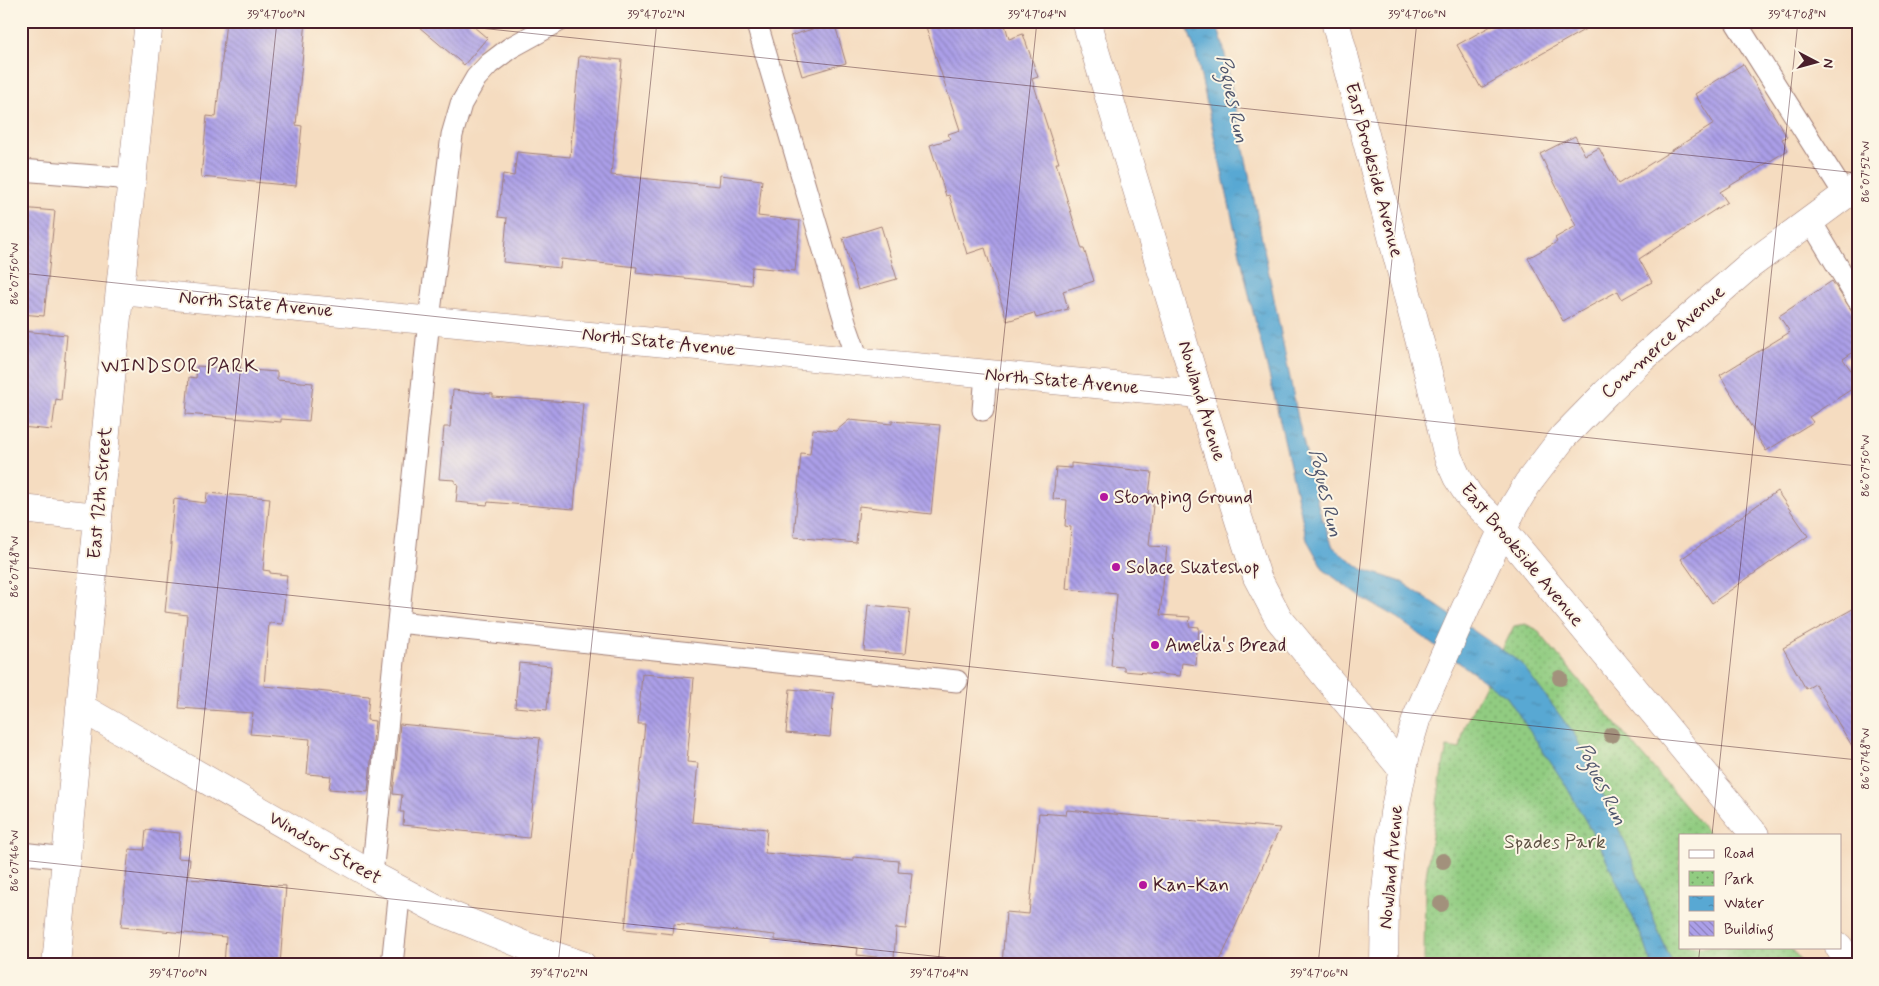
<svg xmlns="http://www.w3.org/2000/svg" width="1879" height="986" font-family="Mynerve,sans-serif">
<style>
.park{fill:url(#park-dots);stroke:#6e7656}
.water{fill:url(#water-ripples);stroke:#51647f}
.building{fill:url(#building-back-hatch)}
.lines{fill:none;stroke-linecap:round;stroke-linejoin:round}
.lane-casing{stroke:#a07e76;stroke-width:23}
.street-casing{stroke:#a07e76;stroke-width:29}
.secondary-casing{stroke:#a07e76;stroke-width:29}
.lane{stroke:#fff;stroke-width:21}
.street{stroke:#fff;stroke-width:28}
.secondary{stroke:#fff;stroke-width:28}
.tree{fill:#a2917c}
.ticks{fill:none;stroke:#4a1f2b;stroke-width:1;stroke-opacity:0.45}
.poi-dot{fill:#b5179e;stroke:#fcf5e5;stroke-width:2}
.labels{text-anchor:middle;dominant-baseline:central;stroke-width:4;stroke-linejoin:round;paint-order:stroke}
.street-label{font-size:19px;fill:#4a1f2b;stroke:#fcf5e5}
.poi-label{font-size:19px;fill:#4a1f2b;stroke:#fcf5e5;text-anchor:start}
.park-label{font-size:19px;fill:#5f5345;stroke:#fcf5e5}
.water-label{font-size:20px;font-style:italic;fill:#50566e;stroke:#fcf5e5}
.neighbourhood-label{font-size:20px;letter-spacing:1px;fill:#4a1f2b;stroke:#fcf5e5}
.neatline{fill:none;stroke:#4a1f2b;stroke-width:2}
.ticks-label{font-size:12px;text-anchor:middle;fill:#4a1f2b}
</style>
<defs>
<pattern id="park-dots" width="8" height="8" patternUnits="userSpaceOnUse" patternTransform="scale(1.25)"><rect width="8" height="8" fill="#91cc81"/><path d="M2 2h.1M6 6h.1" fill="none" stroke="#78a56a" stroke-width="1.8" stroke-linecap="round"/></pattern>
<pattern id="water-ripples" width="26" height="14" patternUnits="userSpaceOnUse" patternTransform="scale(1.25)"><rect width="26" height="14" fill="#58a8d3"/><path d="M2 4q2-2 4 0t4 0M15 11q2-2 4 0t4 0" fill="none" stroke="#4b88ab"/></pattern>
<pattern id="building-back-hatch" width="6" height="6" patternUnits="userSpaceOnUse" patternTransform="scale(1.25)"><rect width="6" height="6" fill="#ab9fe8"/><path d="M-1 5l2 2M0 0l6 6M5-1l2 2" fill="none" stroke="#8d81bc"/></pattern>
</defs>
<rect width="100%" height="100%" fill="#fcf5e5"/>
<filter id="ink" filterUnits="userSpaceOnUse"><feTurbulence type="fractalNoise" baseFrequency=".02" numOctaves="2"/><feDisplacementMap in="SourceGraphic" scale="10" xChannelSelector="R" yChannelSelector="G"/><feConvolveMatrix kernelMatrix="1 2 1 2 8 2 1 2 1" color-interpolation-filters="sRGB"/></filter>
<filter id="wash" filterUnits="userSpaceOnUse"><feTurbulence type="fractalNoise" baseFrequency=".0096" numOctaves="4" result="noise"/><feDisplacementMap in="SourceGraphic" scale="20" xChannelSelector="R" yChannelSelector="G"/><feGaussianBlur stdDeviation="1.12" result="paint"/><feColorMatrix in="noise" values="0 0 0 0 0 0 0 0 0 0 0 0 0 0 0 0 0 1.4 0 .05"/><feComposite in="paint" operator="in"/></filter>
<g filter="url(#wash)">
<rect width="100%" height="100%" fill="#f5dcc0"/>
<!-- park -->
<path class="park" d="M1525,624L1536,629L1710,835H1680V947H1791L1803,965H1424L1425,883L1442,770L1447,747L1460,749L1464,727L1514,626Z"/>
<!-- water -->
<path class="water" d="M1185,21H1216L1223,45L1299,423L1319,509L1333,547L1362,569L1402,582L1521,663L1576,737L1629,851L1657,928L1673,965H1652L1645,944L1604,854L1565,784L1507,697L1394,616L1362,598L1324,570L1307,540L1274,395L1252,308L1196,54Z"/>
<g id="blocks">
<!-- building -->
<path class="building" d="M226,21H306L296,125L302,126L296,186L201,177L207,116L216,117Z
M412,21H467L487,38L464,65Z
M924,21H1004L1009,39L1023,34L1038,77L1032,79L1059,163H1056L1082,249H1084L1094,281L1063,291L1068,309L1036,318L1034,313L1007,321L985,248L967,254L949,195L946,196L930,145L950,139L948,134L960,130Z
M1500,21H1600L1481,88L1457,45Z
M834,22L846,63L802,76L790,36Z
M579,56L622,60L611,175L719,186L720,175L762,180L758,216L800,221L795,271L752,267L751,285L636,273L637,267L561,259L560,268L503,262L507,218L498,217L503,174L514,176L517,152L570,157Z
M1743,64L1787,137L1782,139L1788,150L1720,192L1727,202L1639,259L1652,282L1622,299L1618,291L1563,321L1528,258L1557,242L1555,238L1576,226L1540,154L1575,136L1585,155L1599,148L1618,184L1714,124L1695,94Z
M21,208L55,211L44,316L21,314Z
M881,226L897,279L858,290L843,238Z
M1832,281L1858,320V349L1843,359L1858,380V385L1809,417L1813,422L1766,451L1720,375L1790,332L1779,316Z
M21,331L67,335L61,400L56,399L52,430L21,427Z
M197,366L277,372V380L313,383L309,421L281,419V422L186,414L189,377L196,378Z
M453,390L493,394V397L583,403L574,509L488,502L487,505L456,502L458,484L455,483V480L439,479L444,427H450Z
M849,420L892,424V421L940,425L931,514L859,506L856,543L794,537L801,453L810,454L813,429L836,431Z
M1071,463L1152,472L1149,494L1154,495L1149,546L1167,547L1160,615L1190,617L1189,626L1199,627L1196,665L1182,663L1180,676L1124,671V667L1111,666L1117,594L1066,589L1071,527L1065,526L1067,500L1053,499L1056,467L1071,468Z
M1777,491L1808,536L1712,603L1681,559Z
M207,493L270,498L263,570L270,571V573L287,575L282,624L269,623L264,686L369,696L367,720L375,721L368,792L329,789L331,776L307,774L310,739L250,734L253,713L179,708L187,615L165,612L172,544H170L174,499L206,503Z
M868,605L910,609L905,654L864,651Z
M1858,606V756L1815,684L1806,689L1783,648Z
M519,663L551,666L547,710L515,707Z
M642,674L694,678L687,762L698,763L692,822L767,829L765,853L853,861V857L899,861L898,872L912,873L906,929L896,928L894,959L857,955L858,948L775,940V935L674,924L673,934L625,929L645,724H638Z
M790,689L834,693L830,737L786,733Z
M400,724L540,738L529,838L403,825L404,812H400L402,795L393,794Z
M1067,810L1280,828L1218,965H1114L1064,960V965H1002L1006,912L1029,914L1039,813L1066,815Z
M146,830L180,833L178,858L190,859L188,879L286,886L280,965H224L226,937L121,927L129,849L144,850Z"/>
</g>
</g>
<g filter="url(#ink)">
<use href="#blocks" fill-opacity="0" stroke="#a07e76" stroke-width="1"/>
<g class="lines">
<!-- lane casing -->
<g class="lane-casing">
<path id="lane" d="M756,21L847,328L859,362
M1735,21L1845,195
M21,170L132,179
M1810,220L1858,300
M983,410L986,374
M398,622L957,681
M21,853L66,858
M372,875L429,320L452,135L461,104L476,78L489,64L510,48L559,21
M392,965L400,889"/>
</g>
<!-- street casing -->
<g class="street-casing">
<path id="street" d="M1086,21L1199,394L1257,577L1279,619L1403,770
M120,291L1199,394
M21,509L98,517
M1503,530L1755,835
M80,707L372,875L438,910L526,946L582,965
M1839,947L1851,965
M56,965L116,326L149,21"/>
</g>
<!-- secondary casing -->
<g class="secondary-casing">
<path id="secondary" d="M1335,21L1431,384L1448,457L1457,477L1470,497L1503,530
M1384,965L1385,902L1390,847L1394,813L1406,754L1417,717L1466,607L1514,506L1528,483L1564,436L1606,393L1642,359L1750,265L1845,195L1858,187"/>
</g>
<!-- lane -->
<use href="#lane" class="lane"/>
<!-- street -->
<use href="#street" class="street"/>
<!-- secondary -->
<use href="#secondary" class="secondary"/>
</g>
<!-- trees -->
<g class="tree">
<circle cx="1560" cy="678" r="8"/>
<circle cx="1611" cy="735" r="8"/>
<circle cx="1443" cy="861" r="8"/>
<circle cx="1441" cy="904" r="8"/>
</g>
</g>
<!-- ticks -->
<path class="ticks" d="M413,21L1858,173M21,273L1858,466M21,567L1858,760M1712,835L1798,21M21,860L1018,965M178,965L277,21M558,965L657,21M938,965L1037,21M1318,965L1417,21M1698,965L1700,947"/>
<!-- markers -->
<g class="poi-dot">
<circle cx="1104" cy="497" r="5"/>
<circle cx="1116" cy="567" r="5"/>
<circle cx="1155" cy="645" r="5"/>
<circle cx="1143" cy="885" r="5"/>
</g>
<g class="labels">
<!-- street labels -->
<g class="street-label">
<text transform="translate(1374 170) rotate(75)">East Brookside Avenue</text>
<text transform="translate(256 304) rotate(5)">North State Avenue</text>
<text transform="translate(659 342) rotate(6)">North State Avenue</text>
<text transform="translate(1663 342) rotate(-42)">Commerce Avenue</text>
<text transform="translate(1062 381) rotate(5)">North State Avenue</text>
<text transform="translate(1202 401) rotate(73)">Nowland Avenue</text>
<text transform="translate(100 493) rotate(-85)">East 12th Street</text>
<text transform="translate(1522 555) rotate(50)">East Brookside Avenue</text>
<text transform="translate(325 848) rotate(30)">Windsor Street</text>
<text transform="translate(1391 867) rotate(-85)">Nowland Avenue</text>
</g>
<!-- poi labels -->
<g class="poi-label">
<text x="1114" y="497">Stomping Ground</text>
<text x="1126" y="567">Solace Skateshop</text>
<text x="1165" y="645">Amelia's Bread</text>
<text x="1153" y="885">Kan-Kan</text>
</g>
<!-- park labels -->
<g class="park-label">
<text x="1555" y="842">Spades Park</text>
</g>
<!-- water labels -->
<g class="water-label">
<text transform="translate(1232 99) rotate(78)">Pogues Run</text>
<text transform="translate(1325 493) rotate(77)">Pogues Run</text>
<text transform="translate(1601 784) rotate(64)">Pogues Run</text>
</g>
<!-- neighbourhood labels -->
<g class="neighbourhood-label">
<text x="180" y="366">WINDSOR PARK</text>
</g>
</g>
<!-- margin -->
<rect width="1879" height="986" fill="none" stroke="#fcf5e5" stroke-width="55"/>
<!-- legend -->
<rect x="1679" y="834" width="162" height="115" fill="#fcf5e5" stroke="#b59f9b"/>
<rect x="1689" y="850" width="25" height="8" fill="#ffffff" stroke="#b59f9b"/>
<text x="1724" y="858" font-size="15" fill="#4a1f2b">Road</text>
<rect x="1689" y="871" width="25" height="15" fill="url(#park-dots)" stroke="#b59f9b"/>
<text x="1724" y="884" font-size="15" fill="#4a1f2b">Park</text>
<rect x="1689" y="896" width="25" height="15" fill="url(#water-ripples)" stroke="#b59f9b"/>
<text x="1724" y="908" font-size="15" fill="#4a1f2b">Water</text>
<rect x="1689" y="921" width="25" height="15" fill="url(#building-back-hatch)" stroke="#b59f9b"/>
<text x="1724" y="934" font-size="15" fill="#4a1f2b">Building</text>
<!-- north arrow -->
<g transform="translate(1816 62) rotate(96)" stroke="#fcf5e5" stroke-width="4" paint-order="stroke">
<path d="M0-4L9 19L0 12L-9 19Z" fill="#4a1f2b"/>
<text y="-8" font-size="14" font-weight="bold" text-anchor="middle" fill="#4a1f2b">N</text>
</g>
<rect x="28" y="28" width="1824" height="930" class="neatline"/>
<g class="ticks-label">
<text x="276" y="18">39°47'00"N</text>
<text x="656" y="18">39°47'02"N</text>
<text x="1037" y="18">39°47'04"N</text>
<text x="1417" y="18">39°47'06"N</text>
<text x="1797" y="18">39°47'08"N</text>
<text transform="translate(1865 172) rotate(-90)" y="4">86°07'52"W</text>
<text transform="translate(14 274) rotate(-90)" y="4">86°07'50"W</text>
<text transform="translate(1865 466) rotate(-90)" y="4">86°07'50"W</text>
<text transform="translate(14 567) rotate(-90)" y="4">86°07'48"W</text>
<text transform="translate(1865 759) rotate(-90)" y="4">86°07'48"W</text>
<text transform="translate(14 861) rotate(-90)" y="4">86°07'46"W</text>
<text x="178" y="977">39°47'00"N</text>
<text x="559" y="977">39°47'02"N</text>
<text x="939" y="977">39°47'04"N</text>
<text x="1319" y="977">39°47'06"N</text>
</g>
</svg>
